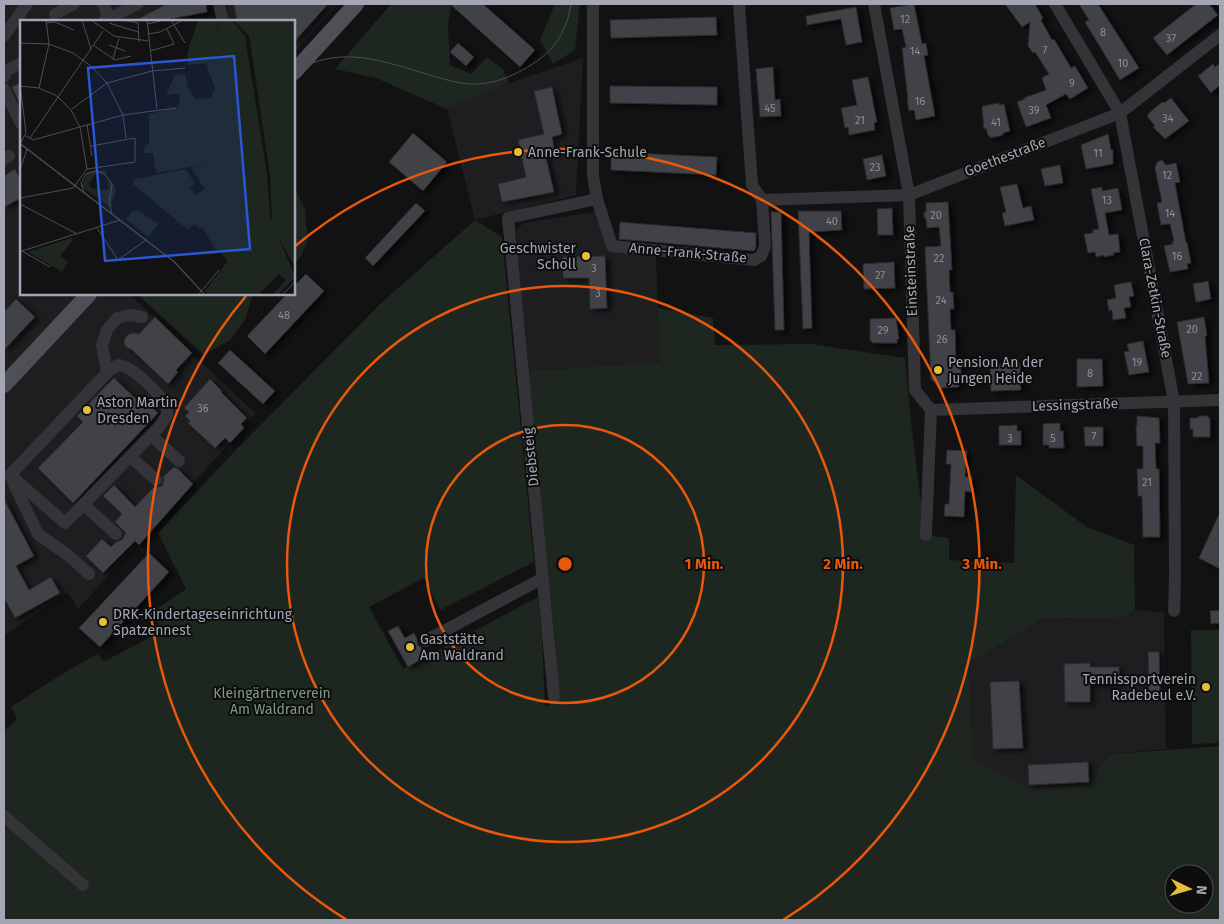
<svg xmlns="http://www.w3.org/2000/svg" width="1224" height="924" font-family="'Fira Sans',sans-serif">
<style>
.built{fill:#1e1e20}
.green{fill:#1e2620;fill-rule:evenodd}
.building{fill:#414246;stroke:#2c2c2f;filter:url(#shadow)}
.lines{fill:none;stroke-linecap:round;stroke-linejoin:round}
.minor{stroke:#333338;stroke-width:12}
.major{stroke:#4f5057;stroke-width:16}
.tram{stroke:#4c4d53;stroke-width:1}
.ring{fill:none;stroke:#e8590c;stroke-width:2.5}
.poi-dot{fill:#e6bd37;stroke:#0d0d0e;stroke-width:2}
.labels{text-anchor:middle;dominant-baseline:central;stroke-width:4;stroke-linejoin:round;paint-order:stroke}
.number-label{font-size:11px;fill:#8b8e98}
.poi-label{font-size:14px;fill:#a4a7b3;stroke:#0d0d0e;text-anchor:start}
.street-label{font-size:14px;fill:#a4a7b3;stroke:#0d0d0e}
.park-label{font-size:14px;fill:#7c9d81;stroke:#0d0d0e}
.inset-road{fill:none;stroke:#4c4e53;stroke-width:1}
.view{fill:#2a57d4;fill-opacity:0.15;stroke:#2a57d4;stroke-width:2.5}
.inset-edge{fill:none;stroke:#a4a7b3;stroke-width:2.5}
.centre{fill:#e8590c;stroke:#0d0d0e;stroke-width:2.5}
.ring-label{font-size:15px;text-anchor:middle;font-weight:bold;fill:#e8590c;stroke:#0d0d0e;stroke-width:4;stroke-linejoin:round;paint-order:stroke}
</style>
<defs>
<filter id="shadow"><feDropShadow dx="4.5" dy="2.5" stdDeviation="2.5" flood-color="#0009"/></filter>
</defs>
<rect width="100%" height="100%" fill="#121213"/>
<!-- built -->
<path class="built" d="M4,4H165L175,21H21V294H129L256,414L78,609L68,592L4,636Z
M226,4H338L294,53V21H229Z
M583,58L576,195L475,220L447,109L509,83Z
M595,212L607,249L656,256L660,362L526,371L516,231L523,223Z
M1135,610L1164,612L1166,749L1112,754L1082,786L1030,788L973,759L969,663L1045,618L1120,619Z"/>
<!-- green -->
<path class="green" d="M391,4H451L448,26L450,65L471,74L487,57L503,69L509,83L447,109L376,78L335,69Z
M555,4H580L575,50L553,64L540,40Z
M294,191H296L305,209L308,240L301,256L294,265Z
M475,220L502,237L534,562L440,610L424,578L369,607L403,669L538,597L542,638L545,707L558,701L555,640L526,371L660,362L658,308L713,318L715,345L811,344L905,358L911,423L925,535L949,538V560L1014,563L1016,475L1087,527L1134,545L1135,610L1120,619L1045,618L969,663L973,759L1030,788L1082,786L1112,754L1220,746V920H4V731L17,719L11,707L70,669L98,654L102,660L105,661L162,631L152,612L186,589L158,533L230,456L379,305ZM1174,874H1204V904H1174Z
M137,294H253L245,320L230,340L204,355Z
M1191,630H1220V743L1192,744Z"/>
<!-- building -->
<path class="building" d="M167,4H206L207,12L170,19L171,21H134Z
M234,4H328L294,42V21H237Z
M450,4H483L535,50L520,67Z
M914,4L922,44L926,43L928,55L924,56L935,116L916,120L914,110L909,111L907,100L908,99L902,48L906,47L902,29L894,30L890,8Z
M1005,4H1035L1043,18L1041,20L1052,40L1054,39L1071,68L1075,66L1088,88L1070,99L1066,94L1046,105L1051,118L1026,127L1017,102L1025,99L1024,98L1046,90L1042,78L1049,74L1035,52L1033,53L1028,46L1030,22L1022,27Z
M1079,4H1098L1139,68L1120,80L1085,22L1089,20Z
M1196,4H1209L1218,15L1167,55L1153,38Z
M856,7L862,42L846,45L841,19L807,25L806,16Z
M716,17L717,35L611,38L610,20Z
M458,43L474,57L466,66L450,52Z
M1220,63V85L1211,93L1198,76L1213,64L1215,67Z
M773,67L775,100L780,99L781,116L760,117L756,69Z
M868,77L877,122L874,123L875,130L849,135L848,127L845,128L841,108L857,105L852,80Z
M21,82V106L12,87Z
M610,86L717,87V105L610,103Z
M552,87L562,134L552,137L554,147L544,149L554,192L502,202L498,184L526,177L518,140L544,134L534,91Z
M1171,98L1189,121L1165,139L1153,127L1155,126L1147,116L1149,115L1148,114L1162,102L1164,103Z
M999,103V105L1004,104L1010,131L1003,133V135L991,138L990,136H988L986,128L984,129L982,108L983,106Z
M413,133L447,162L423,191L389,162Z
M1108,134L1111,150H1113V164L1086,169L1081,145Z
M611,152L717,157L716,175L611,170Z
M882,155L886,176L867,180L863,159Z
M1162,160L1166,165L1176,163L1180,182L1175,183L1186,243L1187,242L1191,263L1187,264L1188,269L1170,272L1164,246L1173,244L1172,242L1174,241L1170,224L1161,225L1157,203L1162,202L1155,168L1157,162Z
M1060,165L1063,183L1045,186L1041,169Z
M15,169L21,181V198L4,207V176Z
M1017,184L1023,208L1031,206L1034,220L1005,226L1002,213L1006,212L1000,187Z
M1102,187V191L1118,188L1122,210L1105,213L1109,235L1118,234L1120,252L1113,253L1114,255L1104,257V255L1096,257L1095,252L1088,253L1084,234L1093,233V230L1099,229L1091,189Z
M948,202L952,270H949L950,292H953L954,309H950L951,330H955L956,362H961V378H958L959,387L941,388L931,379L925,247L941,246L939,227L927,228L926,219L924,217V213L926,211V203Z
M416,203L425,211L373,266L365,258Z
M892,208L893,235H878L877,209Z
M798,211H841L842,230L809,232L812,328L803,329Z
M771,212H781L784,330H775Z
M620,222L756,233V247L754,251L619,239Z
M605,256L607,308L590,309L589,278H563V257Z
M894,262L895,288L864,289L863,264Z
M306,274L324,291L265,354L247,336L287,294H294V286Z
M1208,281L1211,299L1196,302L1193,284Z
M1131,282L1134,296L1129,297L1131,307L1124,308L1126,318L1113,320L1112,310L1109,311L1107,300L1116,298L1114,285Z
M16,299L35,317L4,350V312Z
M155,317L192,353L176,370L178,372L168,384L131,349L127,348L124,343L125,338L129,334L134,333L139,334Z
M1204,317L1207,335L1205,336L1209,383L1188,384L1177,322Z
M896,318L899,339H897V343H873L870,340V319Z
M1143,341L1149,372L1129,375L1124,352L1129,351L1127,344Z
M230,350L275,391L263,404L218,363Z
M1077,359H1102L1103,386L1077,387Z
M1020,364V372H1024V380H1020L1021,390L991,391L990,365Z
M114,378L139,402L142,398L158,413L73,503L38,468L83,422L77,416Z
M210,379L222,391L221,392L247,418L241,424L244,428L230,443L225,438L215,448L188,423L190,421L185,416L189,412L184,408Z
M1137,416L1159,418L1160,443H1155L1156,469H1159L1160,537H1143L1142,496H1138L1137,469H1143V446H1137L1136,426H1137Z
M1198,416H1208V418H1210V437H1193V429H1190V418H1198Z
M1060,423V431H1063L1064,448H1049V445H1043V424Z
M1017,425V431H1021V445H999V426Z
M1084,427H1103V446H1085Z
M947,450L967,451L965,477H972L971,492L965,491L964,517L944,516L945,504H949L951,464H946Z
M174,467L178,469L193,484L139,545L135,541L103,573L86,556L102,539L111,547L116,542L122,540L126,533L115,522L122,514L103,496L114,485L135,507L153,488L162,486L164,481L163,477Z
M4,499L34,556L16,566L29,590L51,577L60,593L15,618L4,598Z
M1220,512V569L1199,558Z
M149,553L169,572L100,647L79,628Z
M1220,610V623L1211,624L1210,611Z
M398,626L405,638L414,633L417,639L418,645L423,649L427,656L408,667L388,631Z
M1148,652H1159L1160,691H1149Z
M1090,663V667H1119V684H1090V702H1065L1064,664Z
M1019,681L1023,748L993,749L990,682Z
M1088,762L1089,782L1029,785L1028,765Z"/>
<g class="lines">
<!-- minor -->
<path class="minor" d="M103,4L109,19
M219,4L223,21
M593,4V176L597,199L612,246L754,260L761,256L765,246L762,200L752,185L739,4
M874,4L909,195L915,390L931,410L926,535
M1055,4L1120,113L1174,402L1175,577L1174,611
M55,14L74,4
M104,21L138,4
M4,36L27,4
M4,77L7,70L21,63
M4,89L21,124
M4,159L9,156
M762,200L909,195L1120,113L1220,35
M118,365C132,365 159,394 167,405V415L160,426L65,523L10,475L99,381L111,369Z
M107,373L102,345L107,330L117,318L130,315L142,317
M931,410L1220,400
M151,435L179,461
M130,456L156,480
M13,482L38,534L68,555L89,574
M83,504L116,534
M425,641L543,578
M554,697L508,218L597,199
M4,816L83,885"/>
<!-- major -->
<path class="major" d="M294,72L356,4
M4,385L89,294"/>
<!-- tram -->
<path class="tram" d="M304,65L359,4
M294,72C341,43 385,62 433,76C447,80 463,85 478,84C497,83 515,75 531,65C555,50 567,31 571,4
M4,390L93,294"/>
</g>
<!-- distance rings -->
<g class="ring">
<circle cx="565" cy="564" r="139"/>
<circle cx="565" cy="564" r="278"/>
<path d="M347 920A417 417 0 0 1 246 296M294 247A417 417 0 1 1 783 920"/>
</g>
<!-- markers -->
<g class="poi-dot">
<circle cx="518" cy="152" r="5"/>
<circle cx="586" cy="256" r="5"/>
<circle cx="938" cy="370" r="5"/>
<circle cx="87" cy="410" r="5"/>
<circle cx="103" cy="622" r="5"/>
<circle cx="410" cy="647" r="5"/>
<circle cx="1206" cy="687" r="5"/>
</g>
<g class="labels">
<!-- number labels -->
<g class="number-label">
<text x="905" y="19">12</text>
<text x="1103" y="32">8</text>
<text x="1171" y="38">37</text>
<text x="1045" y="50">7</text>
<text x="915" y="51">14</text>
<text x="1123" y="63">10</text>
<text x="1072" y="83">9</text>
<text x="920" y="101">16</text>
<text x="770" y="108">45</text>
<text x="1034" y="110">39</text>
<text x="1168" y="118">34</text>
<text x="860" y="120">21</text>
<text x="996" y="122">41</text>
<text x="1098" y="153">11</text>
<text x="875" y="167">23</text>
<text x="1167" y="175">12</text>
<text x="1107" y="200">13</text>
<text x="1170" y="213">14</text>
<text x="936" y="215">20</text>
<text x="832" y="221">40</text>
<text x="1177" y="256">16</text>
<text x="939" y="258">22</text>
<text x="594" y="268">3</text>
<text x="880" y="275">27</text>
<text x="598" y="293">3</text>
<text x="941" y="300">24</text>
<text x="284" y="315">48</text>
<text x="1192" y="329">20</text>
<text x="883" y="330">29</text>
<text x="942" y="339">26</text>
<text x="1137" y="362">19</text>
<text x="1090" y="373">8</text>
<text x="1197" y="376">22</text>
<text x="203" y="408">36</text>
<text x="1094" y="436">7</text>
<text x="1010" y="438">3</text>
<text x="1053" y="438">5</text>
<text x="1147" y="482">21</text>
</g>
<!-- poi labels -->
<g class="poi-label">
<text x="528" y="152">Anne-Frank-Schule</text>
<text x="576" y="248" text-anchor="end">Geschwister<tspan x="576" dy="16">Scholl</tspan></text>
<text x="948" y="362">Pension An der<tspan x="948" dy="16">Jungen Heide</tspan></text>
<text x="97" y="402">Aston Martin<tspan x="97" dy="16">Dresden</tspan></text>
<text x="113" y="614">DRK-Kindertageseinrichtung<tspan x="113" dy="16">Spatzennest</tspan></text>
<text x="420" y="639">Gaststätte<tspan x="420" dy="16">Am Waldrand</tspan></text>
<text x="1196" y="679" text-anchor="end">Tennissportverein<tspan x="1196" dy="16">Radebeul e.V.</tspan></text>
</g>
<!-- street labels -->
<g class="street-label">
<text transform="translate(1005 157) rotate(-21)">Goethestraße</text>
<text transform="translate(688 253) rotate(5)">Anne-Frank-Straße</text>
<text transform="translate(911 271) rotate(-92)">Einsteinstraße</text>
<text transform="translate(1155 298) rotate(79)">Clara-Zetkin-Straße</text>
<text transform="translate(1075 405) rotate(-2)">Lessingstraße</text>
<text transform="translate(531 457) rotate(-96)">Diebsteig</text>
</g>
<!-- park labels -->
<g class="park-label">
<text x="272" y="693">Kleingärtnerverein<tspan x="272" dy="16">Am Waldrand</tspan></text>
</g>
</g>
<!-- overview -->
<g transform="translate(20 20)">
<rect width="275" height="275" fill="#121213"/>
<path d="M178,0H199L196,17L200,0H212L225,16L247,154L250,197L252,200L250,155L229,16L213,0H275V247L259,218L275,257L258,275H252L266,260L259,254L238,275H189L185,271L207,242L202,233L196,230L182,207L179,209L175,204L167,209L113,164L115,159L166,149L175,164L170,167L175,175L185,169L171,148L188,144L136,153L133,133H124L125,125L129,124V94L156,88L160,84L159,74L146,75L155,55L165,54L168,68L176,79L191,78L195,68L186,43L168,45L167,34ZM85,150L87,153L76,154L69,163L70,167L83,170L89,169L87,164L91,160L96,169L91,188L61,166L69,151ZM118,190L138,204L128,217L106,199L111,192ZM51,218L53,220L40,236L48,242L42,252L8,232Z" fill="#1e2620"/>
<path class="inset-road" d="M62,0L71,29M71,0L94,16L128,21M104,0L118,3L119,22M127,0L137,89M151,0L165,23M26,3L35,2L54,10M89,3L118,12M127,4L145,0M128,14L140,12L161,1M0,23L29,24L53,33L71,46L87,63L103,95L106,118M73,25L95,40L111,36M89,25L105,31M130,31L154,24L147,9M93,39L99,18M0,64L6,113L0,124M19,68L29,24L26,0M52,89L87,63L132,51L165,48M67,105L72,136M6,116L13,120L103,95L156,88M10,118L83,11M0,123L156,243L185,275M0,124L153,241L185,275M67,149L115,142V118L71,126M0,150L7,129M64,172L61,163L66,154L76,151L85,154L92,165L89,182L92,194M0,178L53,168L67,149L60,107L51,90L37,76L19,68L0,66M0,184L57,214M77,208L98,240L126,220M0,230L30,247M2,231L100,200M178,275L199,250M262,275L275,262"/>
<path class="view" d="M214,36L230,229L85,241L68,48Z"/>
<rect width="275" height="275" class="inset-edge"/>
</g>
<circle cx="565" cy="564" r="8" class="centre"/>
<g class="ring-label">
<text x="704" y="569">1 Min.</text>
<text x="843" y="569">2 Min.</text>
<text x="982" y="569">3 Min.</text>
</g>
<!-- border -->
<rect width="1224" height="924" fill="none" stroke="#a4a7b3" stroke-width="10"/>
<!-- north arrow -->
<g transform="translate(1189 889) rotate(95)"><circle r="24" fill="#0d0d0e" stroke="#494b50"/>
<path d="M0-4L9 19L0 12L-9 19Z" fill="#e6bd37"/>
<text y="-8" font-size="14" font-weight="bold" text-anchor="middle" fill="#a4a7b3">N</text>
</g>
</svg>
